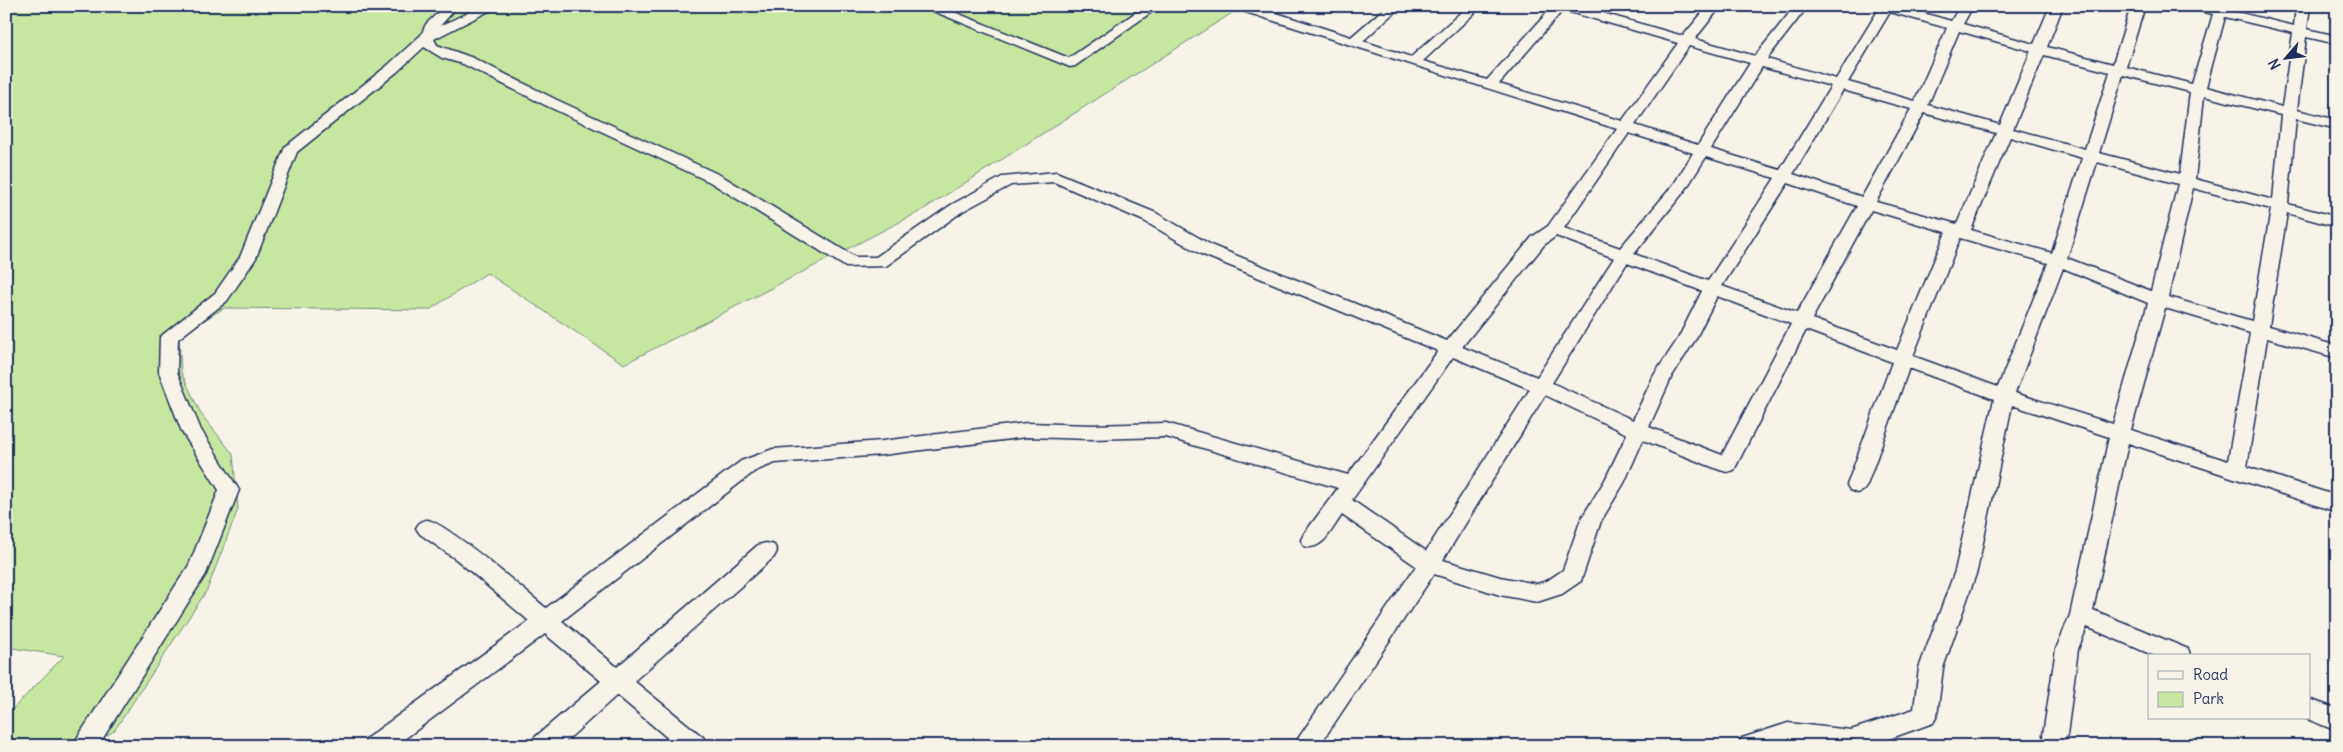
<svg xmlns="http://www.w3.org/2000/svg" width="2343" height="752" font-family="Delius,sans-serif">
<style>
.green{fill:#c7e7a0;stroke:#718b7f}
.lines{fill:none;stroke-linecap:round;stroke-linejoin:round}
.minor-casing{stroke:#1b2f5e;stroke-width:3}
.minor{fill:#f7f3e8;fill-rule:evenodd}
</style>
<rect width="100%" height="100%" fill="#f7f3e8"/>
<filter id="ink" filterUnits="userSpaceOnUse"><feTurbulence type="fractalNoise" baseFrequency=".02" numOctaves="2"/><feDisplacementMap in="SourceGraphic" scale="10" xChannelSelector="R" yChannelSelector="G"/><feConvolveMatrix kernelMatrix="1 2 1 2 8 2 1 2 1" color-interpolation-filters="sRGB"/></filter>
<g filter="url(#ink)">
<!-- green -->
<path class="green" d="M6,6H1243L921,211L624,364L487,273L429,310L224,308L179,336L181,372L201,414L233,454L238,509L207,590L114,731L89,746H14L6,744V716L64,656L6,647Z"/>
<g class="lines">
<!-- minor casing -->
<g class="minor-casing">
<path id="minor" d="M445,6H458L440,26L482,6H499L434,39L437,45L473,58L557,100L722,176L855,257H876L951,205L1002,177L1056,172L1156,213L1213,246L1447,341L1532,237L1548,226L1617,129L1236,9L1235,6H1255L1351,37L1387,6H1401L1363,41L1411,57L1468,6H1482L1423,61L1487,80L1553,6H1578L1683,36L1708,6H1721L1695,39L1755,56L1795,6H1808L1767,59L1836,79L1879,9L1877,6H1899L1951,21L1960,6H1973L1963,24L2034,44L2050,6H2063L2047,47L2113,64L2131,6H2145L2126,67L2192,84L2213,14L2190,9L2189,6H2229L2228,10L2294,26L2296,6H2310L2307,29L2337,36V44L2306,37L2297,110L2337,120V129L2296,119L2288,204L2337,217V227L2287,213L2269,326L2337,346V358L2267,338L2247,467L2337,496V512L2128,443L2093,610L2188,649L2191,656H2155L2087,627L2078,649L2067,735L2064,743L2055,746L2046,743L2043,735L2056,649L2070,615L2109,437L2012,405L1977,571L1943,668L1937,716L1933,723L1869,746H1739L1742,738L1788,723L1851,730L1914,709L1919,668L1955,571L1994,399L1909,368L1867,485L1864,490L1857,493L1850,490L1847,485L1892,362L1806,330L1734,470L1727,472L1720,470L1643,440L1624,483L1601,521L1581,581L1562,594L1537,602L1500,595L1434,574L1319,746H1293L1416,566L1342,515C1332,528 1323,552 1304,546L1301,540L1304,534L1338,488L1166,437L1091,439L1027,437L882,455L775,463L755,471L562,621L617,667L758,545L766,543L774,545L777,551L774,557L634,681L704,738L707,746H677L617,695L561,746H531L534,738L601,681L545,634L395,746H364L367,738L529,621L457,560L420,534L416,528L420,522C422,521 424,520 427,520C443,520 529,594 546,608L741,461L773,449L882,441L1027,423L1091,425L1166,423L1348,475L1438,351L1201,254L1144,221L1054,182L1011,185L963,211L886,266L846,267L710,182L547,106L463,64L442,58L424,47L397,72L297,152L256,258L227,301L178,339L177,372L201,430L239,490L206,574L98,746H72L189,565L219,490L182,432L159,372L160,337L215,293L240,257L285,147L387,66L421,35L426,24ZM1563,10L1678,43L1622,121L1499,84ZM1890,12L1947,28L1915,101L1848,82ZM2225,17L2293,33L2282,107L2206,87ZM1959,31L2031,51L2000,125L1928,105ZM1689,46L1750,63L1698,145L1635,125ZM2044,55L2110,72L2085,149L2013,129ZM1762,67L1831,86L1780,170L1711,149ZM2123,75L2190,92L2180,174L2099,153ZM1843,90L1911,109L1862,197L1793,174ZM2204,96L2281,115L2273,200L2195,179ZM1924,113L1996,133L1957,224L1876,202ZM1629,133L1693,153L1674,184L1620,248L1564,228ZM2010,137L2082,158L2052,253L1971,230ZM1706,157L1775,178L1708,281L1634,254L1686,189ZM2097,162L2178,184L2151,291L2067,258ZM1788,183L1857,206L1797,313L1722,286ZM2193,188L2271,209L2252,321L2168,297ZM1871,210L1946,232L1897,350L1812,319ZM1556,236L1614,258L1537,377L1462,347L1544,245ZM1960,238L2048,263L1998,387L1913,356ZM1627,263L1702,291L1678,339L1654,375L1633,420L1552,383ZM2063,268L2148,303L2113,424L2015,393ZM1717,296L1791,324L1722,455L1649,427L1672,376L1695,340ZM2165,308L2250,333L2228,461L2131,430ZM1453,357L1530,389L1426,551L1352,500ZM1545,395L1627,434L1605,480L1581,519L1563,570L1547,581L1537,584L1500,577L1443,560Z
M921,6H939L1069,58L1145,6H1160L1075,66L1070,67Z
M2309,699L2337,709V731L2305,718H2309Z"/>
</g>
<!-- minor -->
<use href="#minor" class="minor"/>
</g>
</g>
<!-- margin -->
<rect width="2343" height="752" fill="none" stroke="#f7f3e8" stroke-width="25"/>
<rect x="12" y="12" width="2318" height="727" fill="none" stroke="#1b2f5e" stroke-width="2" filter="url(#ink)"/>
<!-- legend -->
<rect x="2148" y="654" width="162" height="65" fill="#f7f3e8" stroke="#9fa5b1"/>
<rect x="2158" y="671" width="25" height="8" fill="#f7f3e8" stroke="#9fa5b1"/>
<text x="2193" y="680" font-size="15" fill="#1b2f5e">Road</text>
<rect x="2158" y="692" width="25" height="15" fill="#c7e7a0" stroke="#9fa5b1"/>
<text x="2193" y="704" font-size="15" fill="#1b2f5e">Park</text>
<!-- north arrow -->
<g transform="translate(2286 58) rotate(242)" stroke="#f7f3e8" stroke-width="4" paint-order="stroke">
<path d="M0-4L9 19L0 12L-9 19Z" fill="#1b2f5e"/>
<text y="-8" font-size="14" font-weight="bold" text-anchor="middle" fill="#1b2f5e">N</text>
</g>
</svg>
